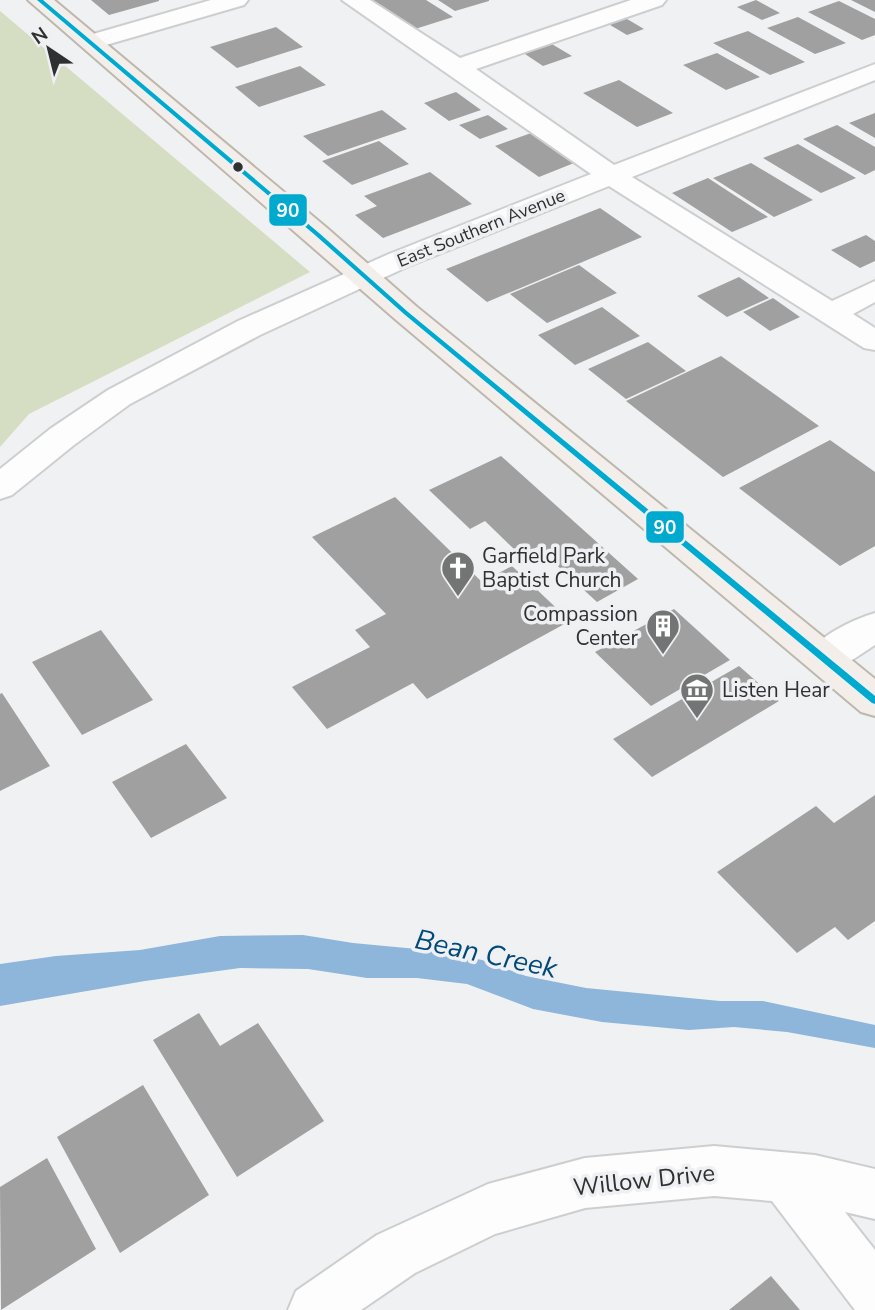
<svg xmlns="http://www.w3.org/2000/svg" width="875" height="1310" font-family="'Nunito Sans',sans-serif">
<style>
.green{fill:#d5dec3}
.water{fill:#8db6da}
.building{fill:#a0a0a1}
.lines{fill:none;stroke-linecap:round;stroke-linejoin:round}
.minor-casing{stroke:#cdcecf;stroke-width:4}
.major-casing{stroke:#bdb7ae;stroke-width:4}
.minor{fill:#fdfdfd;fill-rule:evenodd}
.major{fill:#f3eee9;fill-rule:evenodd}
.bus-1-casing{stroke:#eff0f3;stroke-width:5}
.bus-1{fill:#00a9ce;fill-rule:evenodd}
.bus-dot{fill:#2f3030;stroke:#eff0f3;stroke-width:2.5}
.labels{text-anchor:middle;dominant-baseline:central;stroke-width:7;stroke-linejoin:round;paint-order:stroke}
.far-street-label{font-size:18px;fill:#2f3030;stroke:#eff0f3}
.poi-label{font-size:21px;fill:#2f3030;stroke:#eff0f3;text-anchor:start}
.near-street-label{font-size:24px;fill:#2f3030;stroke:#eff0f3}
.near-water-label{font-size:28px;font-style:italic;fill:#004979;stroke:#eff0f3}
.line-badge{stroke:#eff0f3;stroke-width:2.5}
.badge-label{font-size:19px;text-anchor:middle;font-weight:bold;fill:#fff}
</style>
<rect width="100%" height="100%" fill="#f0f1f2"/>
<!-- green -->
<path class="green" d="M0,11L310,272L29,414L0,447Z"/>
<!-- water -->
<path class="water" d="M303,935L353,943L438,951L482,960L526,976L586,988L720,1001H763L875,1025V1048L787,1032L734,1027L689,1030L602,1022L533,1009L467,984L417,978H367L308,969L240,968L145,981L0,1006V964L56,956L140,950L220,936Z"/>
<!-- building -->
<path class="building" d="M91,0H159V1L109,15Z
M366,0H426L453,17L412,30Z
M438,0H489V1L455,11Z
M756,0L780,13L762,20L737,7Z
M851,0H875V12Z
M839,1L875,19V35L862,40L808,12Z
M622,16L644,29L627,35L605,22Z
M798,17L846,43L815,54L767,28Z
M276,27L303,47L237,68L210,47Z
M748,31L805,62L770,75L713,43Z
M550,43L572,56L543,66L522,52Z
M717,53L760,77L726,90L683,65Z
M300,66L326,85L259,107L235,87Z
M619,80L673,113L637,127L583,93Z
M456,92L481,110L449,121L424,103Z
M382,110L407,129L328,156L303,136Z
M875,113V138L849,123Z
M488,115L508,129L480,139L459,125Z
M837,125L875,147V170L865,175L803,139Z
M534,132L579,161L539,177L495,146Z
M379,141L409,164L352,185L322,161Z
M798,144L856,178L821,193L763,158Z
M751,163L813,200L774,217L713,178Z
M430,172L472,204L383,238L355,215L377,206L364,196Z
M708,178L768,217L732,232L672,193Z
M600,208L642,237L487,302L446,269Z
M866,235L875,241V261L860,268L831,250Z
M579,265L617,293L547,323L510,294Z
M739,277L769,298L727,317L697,296Z
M773,298L800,317L770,331L743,312Z
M602,307L640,336L575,365L538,335Z
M648,342L686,371L626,399L588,369Z
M721,356L819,426L723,477L626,401Z
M830,440L875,472V546L840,566L739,488Z
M501,456L638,579L597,602L537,547L521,556L485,521L470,529L429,490Z
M395,497L482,582L512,566L570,621L427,699L413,683L327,729L292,687L370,647L355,630L386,614L312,537Z
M674,609L730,660L651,706L595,652Z
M101,630L153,700L82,735L32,662Z
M739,666L779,701L652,777L613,739Z
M2,693L50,766L0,791V694Z
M186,744L227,798L151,838L112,782Z
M875,795V921L848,940L835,927L797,953L717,872L816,806L834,823Z
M199,1013L220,1046L258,1023L324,1121L237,1177L153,1040Z
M143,1085L209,1195L120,1253L57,1137Z
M47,1158L96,1249L1,1310L0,1187Z
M771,1276L800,1310H729Z"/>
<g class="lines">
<!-- minor casing -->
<g class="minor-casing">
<path id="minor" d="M211,0H248L244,5L99,47L91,49L83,47L79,42L83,37Z
M342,0H370L460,58L631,0H666L662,5L476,69L614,165L875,64V80L632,177L832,301L875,281V302L853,314L875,328V350L864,348L609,186L409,266L260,335L130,404L74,445L12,495L0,499V469L50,429L108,390L238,321L389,254L591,174Z
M875,613V645C854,658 835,676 810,668L805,658C816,637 852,620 875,613Z
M714,1146L815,1155L875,1169V1219L845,1212L875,1250V1310H855L772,1201L714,1196L585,1208L495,1234L415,1273L361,1310H288L296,1291L377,1235L488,1184L585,1158Z"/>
</g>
<!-- major casing -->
<g class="major-casing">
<path id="major" d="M28,0H54L327,228L417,307L875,679V716L861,712L395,319Z"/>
</g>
<!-- minor -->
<use href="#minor" class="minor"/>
<!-- major -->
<use href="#major" class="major"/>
<!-- bus-1 casing -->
<g class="bus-1-casing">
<path id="bus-1" d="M37,0H43L319,233L408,312L875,696V704L872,703L404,314L315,235Z"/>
</g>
<!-- bus-1 -->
<use href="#bus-1" class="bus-1"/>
</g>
<!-- icons -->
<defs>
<g id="church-pin" transform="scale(1.75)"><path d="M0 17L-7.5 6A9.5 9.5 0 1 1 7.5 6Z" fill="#737474" stroke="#eff0f3"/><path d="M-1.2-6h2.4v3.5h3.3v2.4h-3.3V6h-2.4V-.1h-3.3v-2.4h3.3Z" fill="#fff"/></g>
<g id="building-pin" transform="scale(1.75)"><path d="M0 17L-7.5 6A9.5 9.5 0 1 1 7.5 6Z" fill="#737474" stroke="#eff0f3"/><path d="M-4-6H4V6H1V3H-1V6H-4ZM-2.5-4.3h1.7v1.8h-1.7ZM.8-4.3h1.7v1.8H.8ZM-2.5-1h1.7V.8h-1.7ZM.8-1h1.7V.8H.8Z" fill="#fff"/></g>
<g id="museum-pin" transform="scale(1.75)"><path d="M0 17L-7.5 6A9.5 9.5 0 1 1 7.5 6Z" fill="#737474" stroke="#eff0f3"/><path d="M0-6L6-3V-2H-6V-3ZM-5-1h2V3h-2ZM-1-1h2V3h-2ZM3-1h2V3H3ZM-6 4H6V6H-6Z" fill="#fff"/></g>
</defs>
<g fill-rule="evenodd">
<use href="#church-pin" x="458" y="568"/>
<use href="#building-pin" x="663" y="626"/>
<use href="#museum-pin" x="697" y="690"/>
</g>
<!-- markers -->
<circle class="bus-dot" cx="238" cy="167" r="6"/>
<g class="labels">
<!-- far-street labels -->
<g class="far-street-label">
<text transform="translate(481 228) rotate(-22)">East Southern Avenue</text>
</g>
<!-- poi labels -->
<g class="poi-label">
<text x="482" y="556">Garfield Park<tspan x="482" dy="24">Baptist Church</tspan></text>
<text x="638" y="614" text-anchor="end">Compassion<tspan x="638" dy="24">Center</tspan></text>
<text x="722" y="690">Listen Hear</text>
</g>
<!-- near-street labels -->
<g class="near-street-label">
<text transform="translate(644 1180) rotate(-6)">Willow Drive</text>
</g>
<!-- near-water labels -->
<g class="near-water-label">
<text transform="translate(486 954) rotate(12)">Bean Creek</text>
</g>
</g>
<g class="line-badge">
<rect x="268" y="193" width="40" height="34" rx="7" fill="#00a9ce"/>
<rect x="645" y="510" width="40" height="34" rx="7" fill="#00a9ce"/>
</g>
<g class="badge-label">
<text x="288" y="217">90</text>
<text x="665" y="534">90</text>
</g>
<!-- north arrow -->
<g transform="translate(49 49) rotate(325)" stroke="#eff0f3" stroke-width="5" paint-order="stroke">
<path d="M0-5L12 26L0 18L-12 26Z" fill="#2f3030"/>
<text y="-10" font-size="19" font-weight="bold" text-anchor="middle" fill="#2f3030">N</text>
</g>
</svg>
